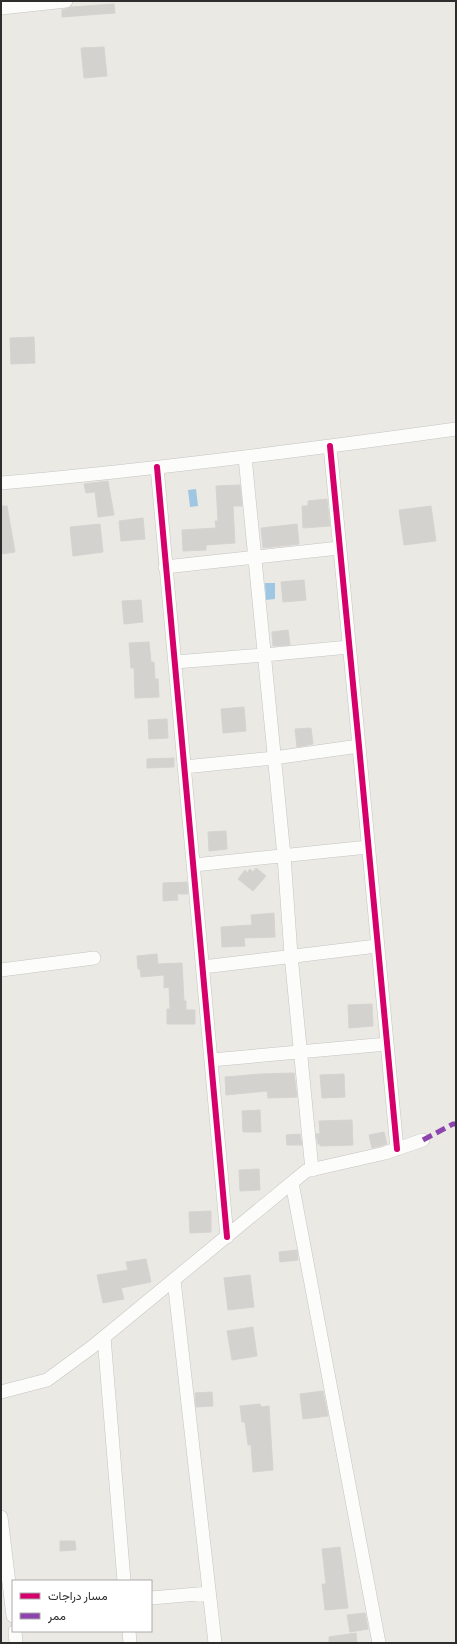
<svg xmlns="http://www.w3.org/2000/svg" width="457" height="1644" font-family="Commissioner,Vazirmatn,sans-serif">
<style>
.water{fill:#9fc7e4}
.building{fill:#d3d2ce;stroke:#d5d4d0}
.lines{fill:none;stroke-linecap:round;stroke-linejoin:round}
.minor-casing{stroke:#c4c4c4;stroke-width:14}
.minor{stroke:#fcfcfb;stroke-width:13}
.quiet{stroke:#8e44ad;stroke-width:5;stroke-dasharray:10 5;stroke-linecap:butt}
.cycleway-casing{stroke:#fff;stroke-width:8}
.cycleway{stroke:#d6006c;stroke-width:6}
</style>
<rect width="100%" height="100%" fill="#eae9e4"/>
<!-- water -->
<path class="water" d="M196,489L198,506L190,507L188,490Z
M265,583H275V599L266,600Z"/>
<!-- building -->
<path class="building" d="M114,4L115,13L62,17V10L71,7Z
M104,47L107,76L84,78L81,48Z
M34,337L35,363L11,364L10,338Z
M108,481L114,515L98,517L95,492L86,493L84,484Z
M240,485L242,506H233L235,543L206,545V550L183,551L182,530L216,528L215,521H218L216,486Z
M327,499L330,526L303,528L302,506H308V501Z
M1,506H7L15,552L1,554Z
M431,506L436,541L404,545L399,510Z
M143,518L145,539L121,541L119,521Z
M100,524L103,552L73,556L70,527Z
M297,524L299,544L263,548L261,528Z
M304,580L306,600L283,602L281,582Z
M141,600L143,622L124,624L122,601Z
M288,630L290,645L273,646L272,632Z
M149,642L151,662H154L155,679H158L159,697L135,698L134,668H131L129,643Z
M244,707L246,731L223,733L221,709Z
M167,719L168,738L149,739L148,720Z
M311,728L313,744L297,747L295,729Z
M174,758V767L147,768V759Z
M226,831L227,849L209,851L208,832Z
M256,868L266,876L253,891L238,879L245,870L247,873L250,869L253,872Z
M187,882L188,894H177L178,900L163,901V883Z
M274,913L275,937L244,938L245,946L222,947L221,927L252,925L251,915Z
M157,954L158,964L182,963L184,1001H186V1010H195V1024H167V1009H170L169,987L164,988V975L141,977L140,969H138L137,956Z
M372,1004L373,1026L349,1028L348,1005Z
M294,1073L297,1097L268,1098L267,1091L226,1095L225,1077L260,1074Z
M344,1074L345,1097L322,1098L320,1075Z
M260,1110L261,1132H243L242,1111Z
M352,1120L353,1145L320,1146V1144H318L316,1134H320L319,1121Z
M384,1132L387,1144L372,1148L369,1135Z
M300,1134L302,1145H287L286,1135Z
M259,1169L260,1190L240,1191L239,1170Z
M211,1211V1232L190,1233L189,1212Z
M297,1250L298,1260L280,1262L279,1252Z
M146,1259L151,1282L121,1288L124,1299L103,1303L97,1275L128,1270L126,1262Z
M250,1275L254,1307L228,1310L224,1278Z
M253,1327L257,1356L232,1360L227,1331Z
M323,1391L328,1416L303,1419L300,1394Z
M212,1392L213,1406L196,1407L195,1393Z
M260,1404L261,1407L269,1406L273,1470L253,1472L251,1445H248L245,1422H242L240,1406Z
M60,1541H75L76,1550L60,1551Z
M340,1547L348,1608L325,1610L322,1584H326L322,1549Z
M365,1613L368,1629L350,1632L347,1615Z
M356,1633L357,1643H329V1637Z"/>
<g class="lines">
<!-- minor casing -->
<g class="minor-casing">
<path id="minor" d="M1,8L66,1
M330,446L359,746L397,1149
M245,457L284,856L291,955L312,1170
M157,467L227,1237
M1,483C153,470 305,450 456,429
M165,567L339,548
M175,662L264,655L349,647
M184,767L274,758L359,746
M194,865L368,847
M203,967L377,946
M1,970L94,958
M211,1060L387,1044
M292,1183L379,1643
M174,1280L215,1643
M104,1337L124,1581
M1,1392L47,1380L92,1347L306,1171L385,1153L423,1140
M1,1517L13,1616
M151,1598L209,1593
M15,1631L16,1643
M129,1631L130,1643"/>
</g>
<!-- minor -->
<use href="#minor" class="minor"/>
<!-- quiet -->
<path class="quiet" d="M423,1140L453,1124H456"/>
<!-- cycleway casing -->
<g class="cycleway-casing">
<path id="cycleway" d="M330,446L359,746L397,1149
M157,467L227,1237"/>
</g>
<!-- cycleway -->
<use href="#cycleway" class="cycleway"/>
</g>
<!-- border -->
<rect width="457" height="1644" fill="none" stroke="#2d2d2d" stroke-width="4"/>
<!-- legend -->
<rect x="12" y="1580" width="140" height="52" fill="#ffffff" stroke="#ababab"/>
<rect x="20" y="1593" width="20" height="6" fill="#d6006c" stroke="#ababab"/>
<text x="48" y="1600" font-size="12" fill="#2d2d2d">مسار دراجات</text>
<rect x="20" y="1613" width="20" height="6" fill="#8e44ad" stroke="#ababab"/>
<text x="48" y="1620" font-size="12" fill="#2d2d2d">ممر</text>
</svg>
